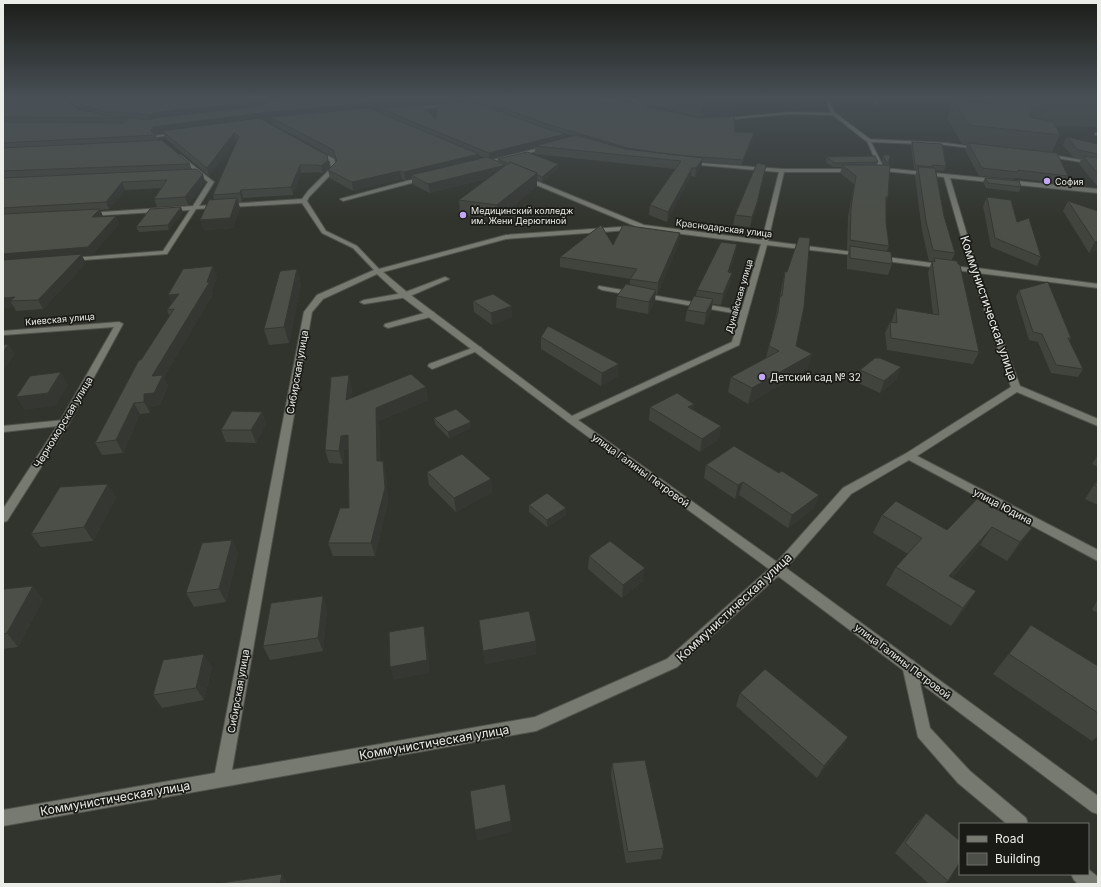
<svg xmlns="http://www.w3.org/2000/svg" width="1101" height="887" font-family="Inter,sans-serif">
<style>
.lines{fill:none;stroke-linecap:round;stroke-linejoin:round}
.service-casing{stroke:#50524b;stroke-width:2}
.minor-casing{stroke:#50524b;stroke-width:2}
.service{fill:#777a71;fill-rule:evenodd}
.minor{fill:#777a71;fill-rule:evenodd}
.wall{fill:#41443d;fill-rule:evenodd}
.shaded-wall{fill:#353732}
.building{fill:#4c4f47;stroke:#353732}
.poi-dot{fill:#c2a8f3;stroke:#1a1b17;stroke-width:1.5}
.labels{text-anchor:middle;dominant-baseline:central;stroke-width:3.5;stroke-linejoin:round;paint-order:stroke}
.far-poi-label{font-size:9px;fill:#ebede8;stroke:#1a1b17;text-anchor:start}
.far-street-label{font-size:9px;fill:#ebede8;stroke:#1a1b17}
.street-label{font-size:10px;fill:#ebede8;stroke:#1a1b17}
.poi-label{font-size:10px;fill:#ebede8;stroke:#1a1b17;text-anchor:start}
.near-street-label{font-size:12px;fill:#ebede8;stroke:#1a1b17}
</style>
<rect width="100%" height="100%" fill="#31342c"/>
<g class="lines">
<!-- service casing -->
<g class="service-casing">
<path id="service" d="M872,98H876L877,104H875Z
M833,113H835L870,139V141H866L833,115Z
M1095,133H1098V135H1095Z
M445,277L449,279L447,280L408,297L364,304L360,302L364,300L403,293Z
M599,286L744,311L748,313L744,315L602,290L598,288Z
M428,312H434L435,314L434,316L388,328L384,326L385,324Z
M475,347H481L482,349L435,368L432,369L428,366L429,364Z
M64,420L69,423L67,425L3,432V426Z
M909,659L914,661L916,665L930,728L970,771L1026,818L1028,824H1007L958,783L918,737L902,665L904,661Z
M1088,869L1098,877V884H1078L1074,880L1071,874H1088Z"/>
</g>
<!-- minor casing -->
<g class="minor-casing">
<path id="minor" d="M591,98H602L629,104L627,105Z
M627,98H633L641,102L643,106L640,107L638,104Z
M825,98H829L835,115L790,114L721,120L719,119L790,112L831,113Z
M450,104L449,106L409,109L407,108Z
M177,132L179,134L157,137L155,136Z
M866,139L946,143L981,148L979,149L946,145L871,142L884,168L1098,189V193L950,178L977,268L1098,284V288L978,273L1020,386L1098,419V426L1017,392L917,456L1098,550V561L909,460L851,494L786,568L1098,796V814L1092,812L778,576L677,667L536,731L3,826V810L215,773L304,312L317,295L374,270L353,248L322,233L302,203L196,209L167,254L69,261V259L71,258L163,251L190,210L89,216L87,215V213L193,206L208,182L178,157L180,155L214,182L199,206L302,199L308,191L331,168L330,161L314,152L316,150L334,159L337,168L309,197L307,201L326,231L357,246L379,269L506,235L635,226L522,179V177L524,176L644,225L762,240L779,172L689,164L687,162L782,169H856V171L854,172H784L768,241L860,253L862,254V256L767,245L739,345L578,420L777,562L843,488L905,454L1011,387L971,272L878,260L875,258L878,256L970,268L944,177L874,170V168H879ZM643,229L761,244L732,342L572,416L408,293L383,272L506,239ZM377,274L402,297L568,422L769,569L667,659L535,717L232,770L312,312L323,299Z
M547,146L549,148L483,164L481,163Z
M1047,154L1098,163V165L1045,156Z
M425,176L428,178L427,179L343,201L340,199Z
M119,322L123,324L69,423L7,521L3,522V509L59,423L114,327L3,335V331Z"/>
</g>
<!-- service -->
<use href="#service" class="service"/>
<!-- minor -->
<use href="#minor" class="minor"/>
</g>
<!-- wall -->
<path class="wall" d="M3,98L85,111L65,98H414L416,105L385,108L436,119L438,104V100L455,98V103L462,102L461,99L608,103L735,132L754,133V137L742,165L702,162L701,167L695,177L691,176L667,222L649,215L650,205L675,169L535,154V148L492,159L498,161V159L558,164V169L542,182L537,179V186L497,220L460,214L459,200L489,178L430,193L412,184V179L405,180L402,179L353,191L330,178L328,170L336,162L335,158L272,124L271,119L262,120L329,167L323,174L319,172L301,173L293,195L243,198L242,202H238L240,208L233,228L204,230L200,220L214,200L213,195L237,140H236L209,176L165,138L163,132L155,134L158,140L190,164L192,170L205,182L188,205L157,207L154,199L161,188L125,190L109,209L100,210L103,216H116L119,224L92,255L82,256L86,263L43,309L16,311L14,307L3,308ZM481,104L483,105L547,129L542,127ZM379,108L380,113L371,109ZM565,134L573,136L565,138ZM479,155L485,158L479,159Z
M638,98H735L732,115L700,117L638,103Z
M995,98H1098V127L1056,126L1060,135L1052,152L1068,176L1064,184L1015,178V179L979,176L965,150L967,145L962,144L947,118L953,100L993,104Z
M1067,137L1098,144V187L1079,164L1081,159L1074,158L1063,145Z
M912,142L946,166L944,171L936,170L944,216L955,253L952,260L979,352L973,364L887,350L885,333L890,322H892V320L896,308L933,314L928,272L932,261H929L922,231L915,176L917,170L914,169L911,146Z
M883,155L889,162L888,165V197L886,202V222L889,246L887,251L892,264L888,275L847,269V257L849,250H847L848,217L854,184L840,173L842,167H833L826,162L827,157L878,162L877,165H884L882,160Z
M985,178L1021,187L1019,192L986,188L983,182Z
M987,197L1017,222L1041,257L1037,266L991,247L983,206Z
M1068,201L1098,211V250L1089,253L1063,211Z
M183,212L169,230L139,232L136,227Z
M755,213L750,227L733,225L735,215Z
M680,233L679,243L657,295L655,294V301L648,314L616,308L617,296L630,285V279L560,267V257L613,245Z
M737,244L735,255L729,273H732L730,284L721,305L713,304L711,311L704,325L685,321L687,310L696,296L697,290Z
M297,269L301,284L289,343L269,345L264,329Z
M785,271L796,346L812,354L807,369L748,404L728,392L731,377L766,358L774,325L777,310L780,296L782,285Z
M217,277L212,290L213,294L164,377L168,386L160,405L149,406L150,413L140,414L123,453L102,455L95,443L141,360L170,317L167,310Z
M1019,290L1071,338L1069,341L1083,369L1078,377L1051,373L1038,342L1029,340L1016,297Z
M473,301L512,306V317L492,325L474,312Z
M541,337L618,376L601,386L541,349Z
M901,367L896,380L880,393L856,382L860,370Z
M352,387L351,398L428,400L379,421L380,461L386,474L388,501L375,556H333L328,543L349,508L348,448L344,449L343,464L329,463L325,450Z
M694,404L693,410L721,426L719,439L700,452L649,420L650,407Z
M262,412L266,424L256,443L226,442L221,430Z
M434,418L471,428L449,438L435,424Z
M1098,455V467L1092,464Z
M706,465L779,473L819,495L814,508L788,528L739,495L735,499L704,478Z
M427,472L491,479L492,492L456,512L429,485Z
M1098,479V505L1085,499Z
M116,497L93,541L41,547L31,534Z
M977,499L1032,528L1019,546L1007,561L980,545L952,578L976,591L964,610L951,626L886,585L896,567L908,554L873,533L882,515L947,530Z
M529,505L566,508V515L547,527L529,512Z
M232,540L238,553L226,602L194,607L186,593Z
M589,556L643,581L622,598L588,569Z
M3,591L43,599L18,647L3,649Z
M1098,599V613L1092,610Z
M327,609L323,651L270,660L263,646Z
M479,620L536,641V654L485,664Z
M1031,625L1098,666V736L1092,741L993,674Z
M212,667L204,700L162,708L153,695Z
M740,693L848,737L841,749L817,778L736,706Z
M612,763L664,848L661,859L626,863L611,775Z
M926,813L948,881L944,884H929L895,853L916,824Z"/>
<!-- shaded-wall -->
<path class="shaded-wall" d="M265,98H289L246,110L150,121L148,115L160,112Z
M710,98H735L732,115L700,117L703,99Z
M415,99L416,105L273,118L270,117L271,119L162,131L163,132L155,134L154,135L151,131L153,127L260,113Z
M234,133L236,140L209,176L207,168Z
M754,133V137L742,165L743,160Z
M565,134V140L535,146V148L489,159V153Z
M479,154V162L411,175L412,179L405,180L404,172Z
M327,155L329,167L323,174L321,166Z
M703,158L701,167L695,177L696,168Z
M558,164V169L542,182V177Z
M300,165L301,173L293,195L291,187Z
M506,165L507,173L430,193L428,184Z
M692,168L691,176L667,222L668,212Z
M400,171L402,179L353,191L352,182Z
M537,173V186L497,220V205Z
M203,174L205,182L188,205L185,197Z
M764,174L755,213L750,227L752,217Z
M122,182L125,190L109,209L106,202Z
M241,190L243,198L242,202L240,193Z
M237,198L240,208L233,228L204,230L200,220Z
M181,207L183,212L169,230L168,225Z
M100,209L103,217H92Z
M116,216L119,224L92,255L82,256L86,263L43,309L38,300L3,263V254Z
M680,233L679,243L657,295L658,283Z
M1098,241V250L1089,253L1095,242Z
M737,244L735,255L726,283L728,272Z
M213,266L217,277L212,290L213,294L164,377L168,386L160,405L149,406L150,413L144,402V394L152,376L207,282Z
M297,269L301,284L289,343L284,327Z
M732,273L730,284L721,305L723,294Z
M656,290L655,301L648,314L649,302Z
M179,294L172,305L168,295Z
M15,297L10,301L14,307L3,308V298Z
M713,299L711,311L704,325L706,313Z
M512,306V317L492,325L491,313Z
M9,344L15,354L3,371V352Z
M812,354L807,369L748,404L752,388Z
M619,364L618,376L601,386L602,373Z
M901,367L896,380L880,393L884,381Z
M61,372L68,385L56,406L24,410L16,397Z
M349,375L352,387L349,413L346,400Z
M426,387L428,400L379,421L380,474L377,461L376,408Z
M134,403L140,414L123,453L116,440Z
M694,404L691,416L688,407Z
M262,412L266,424L256,443L251,430Z
M471,422V428L449,438L448,432Z
M721,426L719,439L700,452L702,439Z
M348,435L351,448L344,449L343,464L339,451L341,436Z
M383,461L386,474L388,501L375,556L371,543Z
M491,479L492,492L456,512L454,498Z
M743,482L739,495L735,499L738,485Z
M108,484L116,497L93,541L84,527Z
M819,495L814,508L788,528L792,515Z
M566,508V515L547,527V520Z
M992,527L980,545L938,594L949,576Z
M1032,528L1019,546L1007,561L1020,542Z
M232,540L238,553L226,602L219,589Z
M645,568L643,581L622,598L623,585Z
M33,586L43,599L18,647L7,633Z
M976,591L964,610L951,626L963,608Z
M323,596L327,609L323,651L318,638Z
M424,626L427,639L430,673L394,680L390,667Z
M536,641V654L485,664L483,651Z
M204,654L212,667L204,700L196,688Z
M848,737L841,749L817,778L824,766Z
M511,821L512,832L477,841L475,830Z
M282,874L289,884H280Z"/>
<!-- building -->
<path class="building" d="M3,98H61L79,109L104,115L148,120L160,117L245,108L286,98H414L415,99L260,113L153,127L151,131L156,135L3,143V122L125,123L128,120L125,118L3,117Z
M72,98H265L244,104L160,112L148,115L105,111L82,105Z
M438,98H455V99L438,100Z
M462,98H590L608,103L622,101L700,118L734,116L735,132L754,133L743,160L675,155L627,148L547,124L482,101L461,99Z
M1004,98H1042L1047,108H1031L1030,117L1054,122L1060,135L969,125L953,100L1005,105L1008,101Z
M1061,98H1098V99H1061Z
M466,102L479,104L542,127L565,134L489,153L379,108L421,105L436,119L437,104Z
M368,108L479,154L404,172L400,171L352,182L328,170L337,161L333,150L270,117Z
M259,118L327,155L328,160L321,166L318,165H300L291,187L241,190L240,193L213,195L239,136L234,133L207,168L162,131Z
M576,135L625,149L703,158L696,168H692L668,212L650,205L681,161L535,146Z
M1067,137L1098,144V154L1078,150Z
M162,140L190,164L3,171V148Z
M912,142L942,144L946,166L932,165L933,167L915,165Z
M968,143L1057,153L1068,176L1018,170V172L982,168Z
M527,152L558,164L542,177L537,175V173L510,162L509,164L498,159Z
M883,155H890L889,162H886Z
M875,156L878,162L834,163L827,157Z
M1083,156L1098,158V174Z
M487,157L506,165L428,184L411,175Z
M510,162L537,173L497,205L459,200Z
M757,163L766,165L757,203L752,217L735,215Z
M842,165H890L888,197H886V222L889,246L850,240L851,208L856,176Z
M918,167L935,168L944,216L955,253L933,250L926,221Z
M196,169L203,174L185,197L154,199L167,180L122,182L106,202L3,208V178Z
M985,178L1019,181L1021,187L988,183Z
M987,197L1011,200L1017,222L1029,218L1041,257L995,238Z
M237,198L230,218L200,220L209,200Z
M1068,201L1098,211V241L1095,242Z
M181,207L168,225L136,227L150,209Z
M100,209L92,217L116,216L88,247L3,254V214Z
M601,225L613,245L623,225L680,233L658,283L630,279L637,269L560,257Z
M799,237L810,238L804,307L796,346L812,354L752,388L731,377L779,351L769,346L778,312L780,296H782L785,271L787,272Z
M721,242L737,244L728,272L732,273L723,294L697,290Z
M850,246L891,252L892,264L850,258Z
M82,254L38,300L10,301L15,297L3,298V260Z
M934,258L957,261L958,264L960,265L979,352L891,338L890,322L897,323L896,308L939,315L932,261L935,262Z
M213,266L207,282L209,283L152,376L163,375L154,393L144,394V402L134,403L116,440L95,443L139,360H141L174,309L167,310L179,294L168,295L183,269Z
M297,269L284,327L264,329L280,271Z
M1048,282L1071,338H1068L1083,369L1056,365L1042,334L1033,332L1019,290Z
M626,284L656,290L649,302L617,296Z
M493,294L512,306L491,313L473,301Z
M694,296L713,299L706,313L687,310Z
M548,326L619,364L602,373L541,337Z
M9,344L3,352V345Z
M875,358H880L901,367L884,381L860,370Z
M61,372L48,393L16,397L30,376Z
M411,374L426,387L376,408L377,461H383L385,488L371,543H328L340,508H349L348,435L341,436L339,451L325,450L331,377L349,375L346,400Z
M677,393L694,404L688,407L721,426L702,439L650,407Z
M456,409L471,422L448,432L434,418Z
M232,411L262,412L251,430H221Z
M734,446L779,473L782,471L819,495L792,515L743,482L738,485L706,465Z
M462,454L491,479L454,498L427,472Z
M1098,480V487L1095,486Z
M108,484L84,527L31,534L60,487Z
M547,493L566,508L547,520L529,505Z
M977,499L1032,528L1020,542L992,527L949,576L976,591L963,608L896,567L922,538L882,515L896,501L947,530Z
M232,540L219,589L186,593L202,543Z
M610,541L645,568L623,585L589,556Z
M33,586L7,633L3,634V591L4,589Z
M323,596L318,638L263,646L271,603Z
M529,611L536,641L483,651L479,620Z
M1031,625L1098,666V713L1009,654Z
M424,626L427,660L390,667L389,632Z
M204,654L196,688L153,695L163,660Z
M765,669L848,737L824,766L740,693Z
M645,760L664,848L628,852L612,763Z
M505,784L511,821L475,830L470,791Z
M926,813L960,841V862L948,881L905,843Z
M282,874L280,884H214Z"/>
<!-- sky -->
<linearGradient id="sky" x2="0" y2="1"><stop stop-color="#1b1d18"/><stop offset="0.44" stop-color="#485056"/><stop offset="1" stop-color="#485056" stop-opacity="0"/></linearGradient>
<rect width="1101" height="223" fill="url(#sky)"/>
<!-- markers -->
<g class="poi-dot">
<circle cx="1047" cy="181" r="4"/>
<circle cx="463" cy="215" r="4"/>
<circle cx="762" cy="377" r="4"/>
</g>
<g class="labels">
<!-- far-poi labels -->
<g class="far-poi-label">
<text x="1055" y="181">София</text>
<text x="471" y="210">Медицинский колледж<tspan x="471" dy="10">им. Жени Дерюгиной</tspan></text>
</g>
<!-- far-street labels -->
<g class="far-street-label">
<text transform="translate(724 228) rotate(7)">Краснодарская улица</text>
<text transform="translate(739 296) rotate(-74)">Дунайская улица</text>
<text transform="translate(60 319) rotate(-5)">Киевская улица</text>
</g>
<!-- street labels -->
<g class="street-label">
<text transform="translate(297 372) rotate(-80)">Сибирская улица</text>
<text transform="translate(63 422) rotate(-59)">Черноморская улица</text>
<text transform="translate(641 470) rotate(36)">улица Галины Петровой</text>
<text transform="translate(1003 506) rotate(28)">улица Юдина</text>
<text transform="translate(903 661) rotate(37)">улица Галины Петровой</text>
<text transform="translate(238 691) rotate(-80)">Сибирская улица</text>
</g>
<!-- poi labels -->
<g class="poi-label">
<text x="770" y="377">Детский сад № 32</text>
</g>
<!-- near-street labels -->
<g class="near-street-label">
<text transform="translate(989 308) rotate(71)">Коммунистическая улица</text>
<text transform="translate(734 607) rotate(-43)">Коммунистическая улица</text>
<text transform="translate(434 742) rotate(-10)">Коммунистическая улица</text>
<text transform="translate(115 798) rotate(-10)">Коммунистическая улица</text>
</g>
</g>
<!-- border -->
<rect width="1101" height="887" fill="none" stroke="#ebede8" stroke-width="8"/>
<!-- legend -->
<rect x="959" y="823" width="130" height="52" fill="#1a1b17" stroke="#6e6f6b"/>
<rect x="967" y="836" width="20" height="6" fill="#777a71" stroke="#6e6f6b"/>
<text x="995" y="843" font-size="12" fill="#ebede8">Road</text>
<rect x="967" y="853" width="20" height="12" fill="#4c4f47" stroke="#6e6f6b"/>
<text x="995" y="863" font-size="12" fill="#ebede8">Building</text>
</svg>
